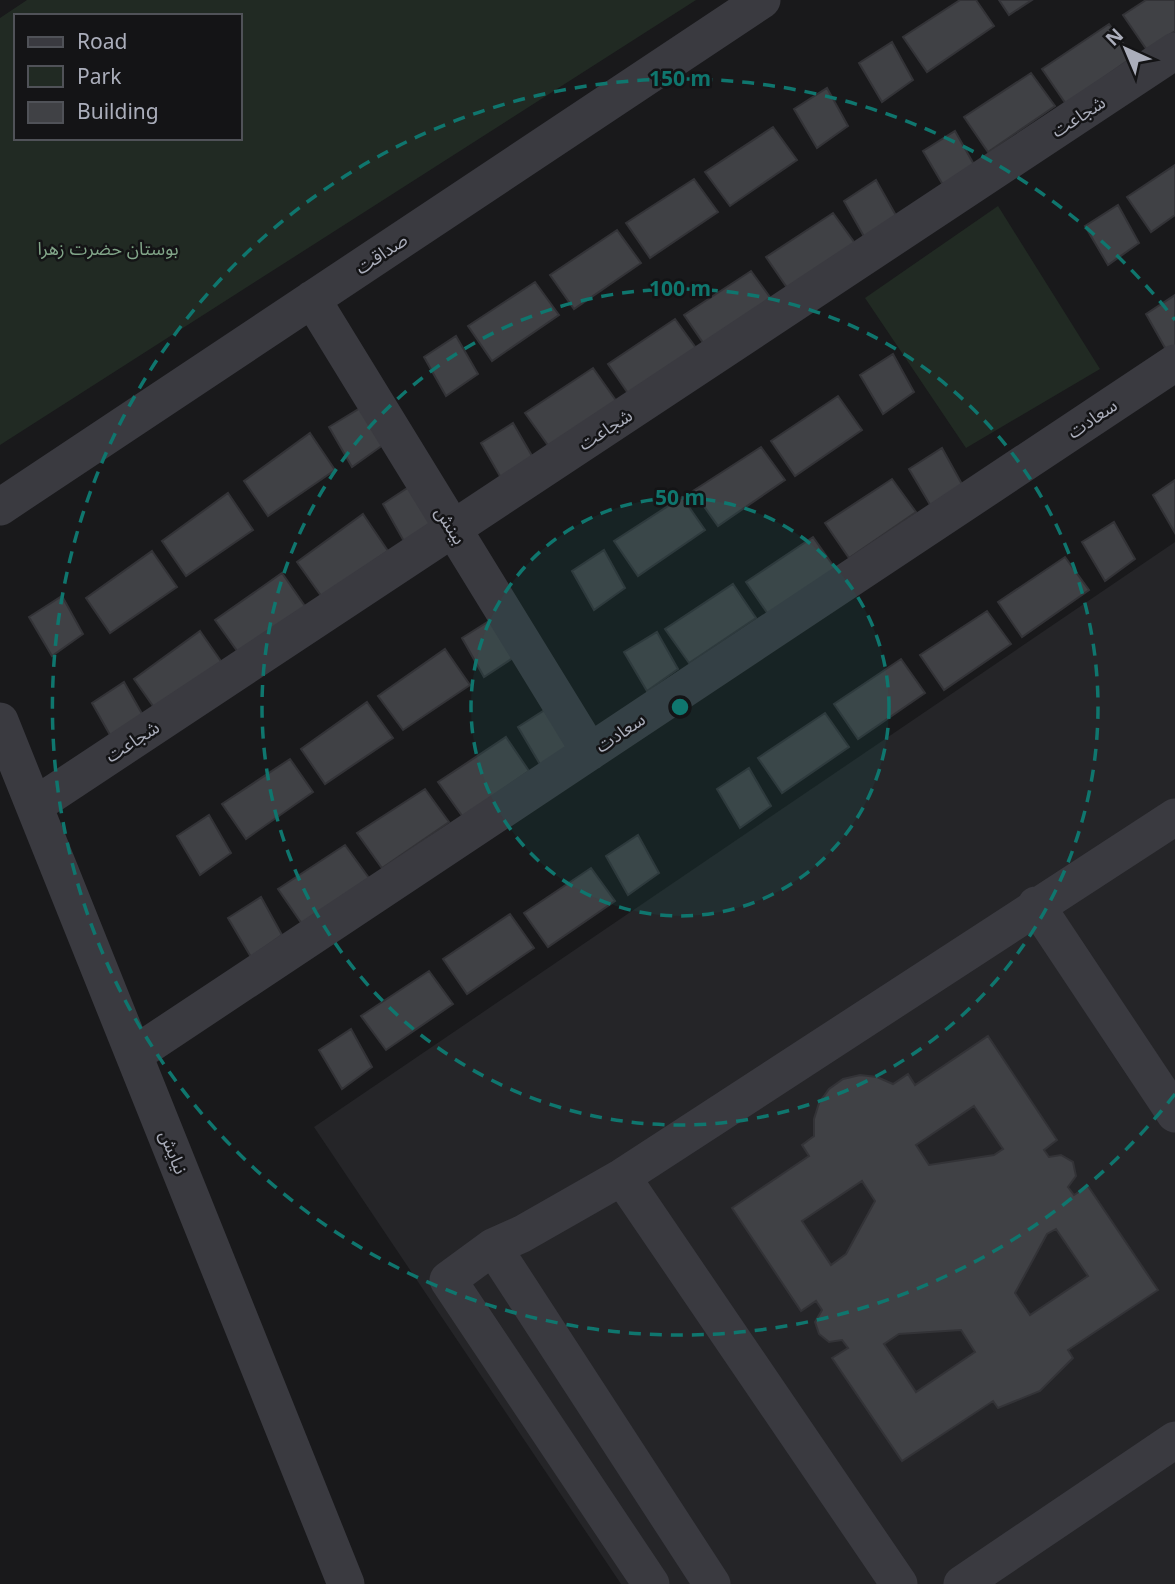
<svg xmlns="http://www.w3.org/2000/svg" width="1175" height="1584" font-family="'Noto Sans','Noto Sans Arabic',sans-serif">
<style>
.built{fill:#252528}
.green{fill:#212a23;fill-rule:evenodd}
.building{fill:#404145;stroke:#333337;stroke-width:2;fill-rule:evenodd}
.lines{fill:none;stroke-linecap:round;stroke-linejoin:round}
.minor{stroke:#3a3a40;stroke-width:37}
.ring{fill:none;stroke:#0f766e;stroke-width:3.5;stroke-dasharray:12 9}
.labels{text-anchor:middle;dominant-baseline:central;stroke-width:5;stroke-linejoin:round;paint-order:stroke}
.street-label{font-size:18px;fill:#abaebb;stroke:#141416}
.park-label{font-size:18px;fill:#82a689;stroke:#141416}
.centre{fill:#0f766e;stroke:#141416;stroke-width:3.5}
.ring-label{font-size:21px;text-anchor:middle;font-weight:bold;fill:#0f766e;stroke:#141416;stroke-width:5;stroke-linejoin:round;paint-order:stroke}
</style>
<rect width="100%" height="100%" fill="#19191b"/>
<!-- built -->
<path class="built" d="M1175,542V1584H621L314,1127Z"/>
<!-- green -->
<path class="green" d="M27,0H696L0,445V18ZM16,16H240V138H16Z
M998,206L1100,369L966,448L865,298Z"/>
<!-- building -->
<path class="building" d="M960,0H976L994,26L927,72L903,37Z
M999,0H1032L1009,15Z
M1146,0H1175V31L1147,50L1123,15Z
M1109,24L1133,57L1066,104L1042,69Z
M892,42L913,80L882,102L859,63Z
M1031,73L1055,106L988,152L964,117Z
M827,88L848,126L817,148L794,109Z
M773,127L797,160L730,206L705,172Z
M955,131L976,168L946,190L923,151Z
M1175,165V215L1151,232L1127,197Z
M694,179L718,212L650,258L626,223Z
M876,180L898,219L866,240L844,201Z
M1118,205L1139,243L1108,265L1085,226Z
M833,213L857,246L790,292L766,257Z
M617,230L641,263L574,309L550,275Z
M751,271L775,304L708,350L684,315Z
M535,282L559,315L492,361L468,326Z
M1175,295V348L1168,353L1146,314Z
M675,319L699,352L632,399L608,364Z
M456,336L478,374L446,396L424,357Z
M893,354L914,392L883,414L860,375Z
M593,368L617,402L550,448L525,413Z
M838,396L862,430L795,476L771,441Z
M362,407L383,445L352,467L329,427Z
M513,423L535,461L504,483L481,443Z
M310,433L335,470L268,516L244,481Z
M761,447L785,480L718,526L693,491Z
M942,448L963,486L932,508L909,469Z
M892,479L916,512L849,558L825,523Z
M1175,480V533L1153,495Z
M415,483L436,521L405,543L383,504Z
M228,493L253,530L186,576L162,541Z
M682,497L705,530L638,576L614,541Z
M363,514L388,551L322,597L297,562Z
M1114,522L1135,559L1105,581L1082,542Z
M813,537L837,571L770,617L746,582Z
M604,550L625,588L594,610L572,571Z
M152,551L177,587L110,633L86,598Z
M1065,557L1089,590L1022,637L998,602Z
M282,573L307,609L240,655L215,620Z
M733,584L756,618L689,663L665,629Z
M62,596L83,634L52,656L29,617Z
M987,611L1011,644L944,690L920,655Z
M494,618L516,656L484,677L462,638Z
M200,631L225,667L158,713L134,679Z
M657,632L678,669L647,691L624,652Z
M445,649L470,685L403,730L378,696Z
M901,659L925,693L858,739L834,704Z
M124,682L145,719L114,742L92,703Z
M367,702L393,738L325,784L301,749Z
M551,706L572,744L541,766L518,727Z
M825,713L849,747L782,793L758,758Z
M506,737L529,771L463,817L438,782Z
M290,759L313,792L246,839L222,804Z
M749,768L771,806L740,828L717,789Z
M425,789L449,822L382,868L357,833Z
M209,815L231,853L200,875L177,836Z
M638,835L659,873L628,895L606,856Z
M345,845L369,878L302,924L278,889Z
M591,868L615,901L548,947L524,913Z
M261,897L282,935L251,957L228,918Z
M510,914L534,948L467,994L443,959Z
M429,971L453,1004L386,1050L361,1016Z
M351,1029L372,1067L342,1089L319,1050Z
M988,1036L1057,1140L1044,1150L1049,1157L1061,1155L1073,1162L1076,1176L1068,1187L1074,1195L1088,1186L1158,1290L1068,1350L1073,1358L1040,1391L998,1408L993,1401L902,1461L832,1358L848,1348L842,1340L829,1342L819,1334L815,1322L822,1310L816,1301L801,1311L732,1208L809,1156L802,1145L814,1136V1119L819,1103L829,1089L843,1079L860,1075L877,1077L893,1084L908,1074L915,1085ZM974,1106L1003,1149L994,1155L929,1165L916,1145ZM862,1181L875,1201L846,1254L831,1265L802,1221ZM1056,1229L1088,1276L1030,1315L1015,1293L1047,1234ZM961,1330L975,1352L916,1392L884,1344L899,1334Z"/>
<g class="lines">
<!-- minor -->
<path class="minor" d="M312,299L590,752
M0,507L762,0
M0,721L346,1584
M34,806L1175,51
M1036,905L1175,1114
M135,1054L1175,363
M622,1177L899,1584
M493,1247L712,1584
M651,1584L448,1280L493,1247L522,1234L622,1177L1175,817
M962,1584L1175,1440"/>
</g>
<!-- distance rings -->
<circle cx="680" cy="707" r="209" fill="#0f766e" fill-opacity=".12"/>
<g class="ring">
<circle cx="680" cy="707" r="209"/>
<circle cx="680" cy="707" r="418"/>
<path d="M1175 1094A628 628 0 1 1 1175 320"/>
</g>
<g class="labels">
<!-- street labels -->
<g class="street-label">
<text transform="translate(1078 116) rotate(-33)">شجاعت</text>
<text transform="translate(381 253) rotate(-34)">صداقت</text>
<text transform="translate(1092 418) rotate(-34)">سعادت</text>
<text transform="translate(605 429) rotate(-33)">شجاعت</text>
<text transform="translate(451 525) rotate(58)">بینش</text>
<text transform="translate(620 732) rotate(-34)">سعادت</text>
<text transform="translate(132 741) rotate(-33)">شجاعت</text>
<text transform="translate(174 1152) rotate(68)">نیایش</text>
</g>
<!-- park labels -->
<g class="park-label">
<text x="108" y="248">بوستان حضرت زهرا</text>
</g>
</g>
<circle cx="680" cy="707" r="10" class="centre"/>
<g class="ring-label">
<text x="680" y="86">150 m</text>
<text x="680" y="296">100 m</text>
<text x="680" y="505">50 m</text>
</g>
<!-- legend -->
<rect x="14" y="14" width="228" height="126" fill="#141416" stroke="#505258" stroke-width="2"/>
<rect x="28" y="37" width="35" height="10" fill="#3a3a40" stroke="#505258" stroke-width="2"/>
<text x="77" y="49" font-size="21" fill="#abaebb">Road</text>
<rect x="28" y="66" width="35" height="21" fill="#212a23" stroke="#505258" stroke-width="2"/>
<text x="77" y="84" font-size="21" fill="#abaebb">Park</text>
<rect x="28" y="102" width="35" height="21" fill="#404145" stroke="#505258" stroke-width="2"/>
<text x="77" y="119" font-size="21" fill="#abaebb">Building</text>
<!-- north arrow -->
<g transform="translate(1126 49) rotate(316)" stroke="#141416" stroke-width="5" paint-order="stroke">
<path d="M0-5L12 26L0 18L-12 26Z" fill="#abaebb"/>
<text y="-10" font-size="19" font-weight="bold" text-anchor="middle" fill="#abaebb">N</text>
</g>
</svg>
